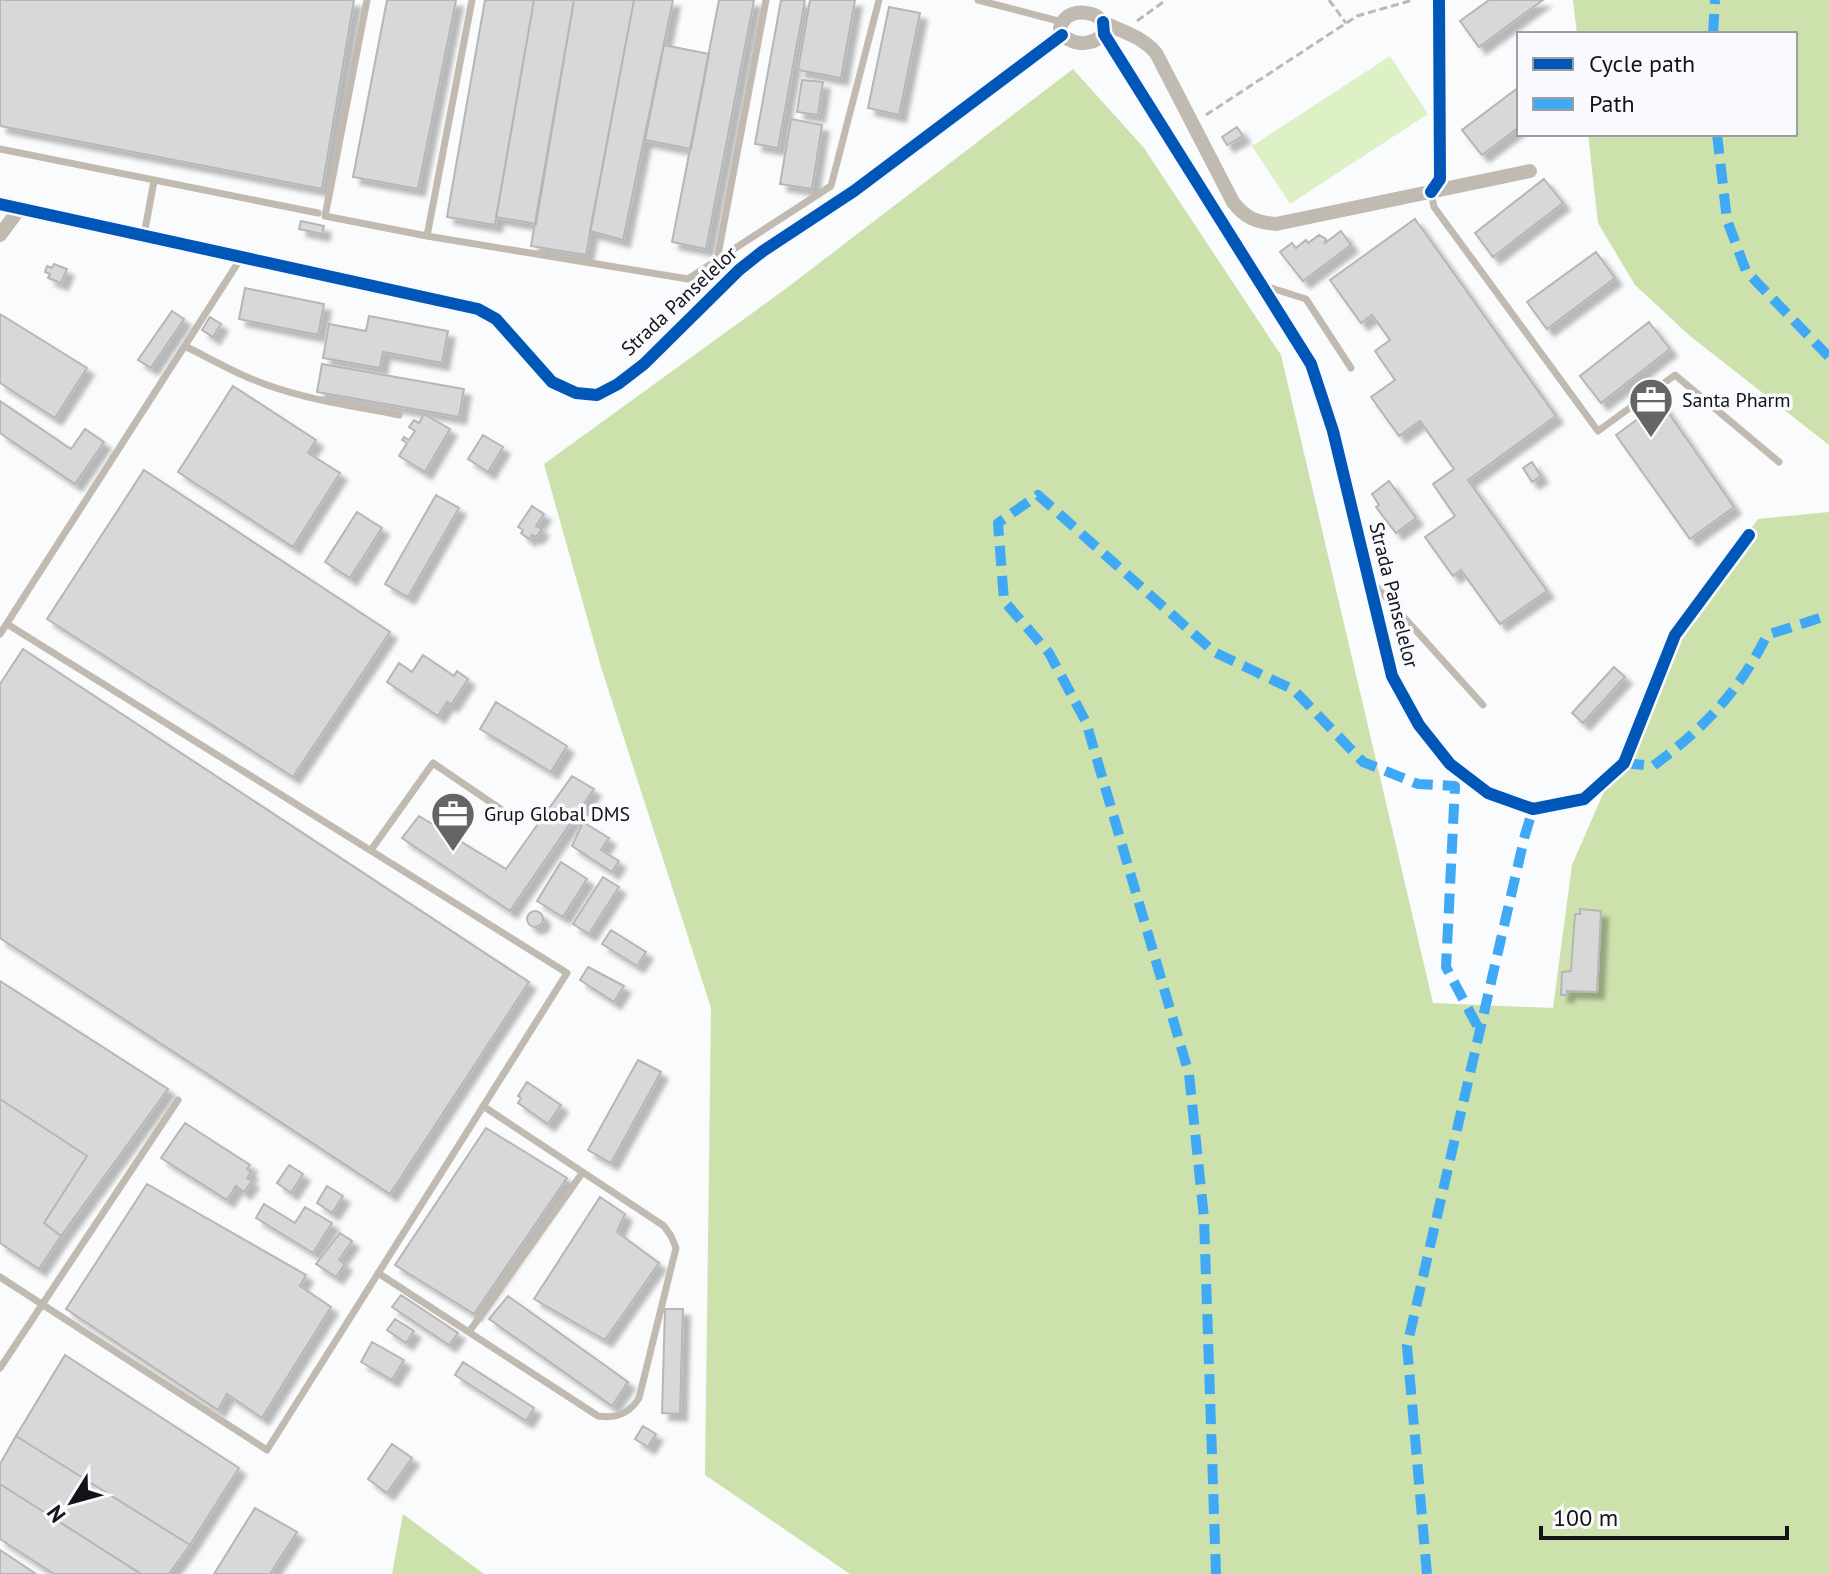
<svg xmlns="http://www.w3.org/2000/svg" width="1829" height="1574" font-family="'PT Sans',sans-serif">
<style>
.green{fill:#def0c5}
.forest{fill:#cde1ad}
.building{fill:#d9d8d9;stroke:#b6b6b7;stroke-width:2;filter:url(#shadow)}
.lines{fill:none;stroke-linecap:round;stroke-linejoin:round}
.path{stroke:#bdbab4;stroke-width:3;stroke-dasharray:8 4;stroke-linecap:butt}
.lane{stroke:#c1bab0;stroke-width:7}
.street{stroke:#c1bab0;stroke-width:14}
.quiet{stroke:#3fa9f5;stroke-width:10;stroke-dasharray:20 10;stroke-linecap:butt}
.cycleway-casing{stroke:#f9fafd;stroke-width:17}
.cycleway{stroke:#0057b8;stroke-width:12}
.labels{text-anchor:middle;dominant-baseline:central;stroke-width:7;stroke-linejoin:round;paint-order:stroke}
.street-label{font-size:20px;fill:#131417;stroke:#f9fafd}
.poi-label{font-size:20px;fill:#131417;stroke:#f9fafd;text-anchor:start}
</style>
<defs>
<filter id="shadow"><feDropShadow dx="7" dy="7" stdDeviation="2" flood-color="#0004"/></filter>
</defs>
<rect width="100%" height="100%" fill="#fafbfc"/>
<!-- green -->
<path class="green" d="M1390,56L1428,114L1290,204L1252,146Z"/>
<!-- forest -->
<path class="forest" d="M1573,0H1829V445L1690,336L1635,285L1598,223L1588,134H1795V34H1577Z
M1073,69L1144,148L1281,355L1433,1003L1553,1008L1572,865L1673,633L1758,519L1829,512V1574H850L705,1475L711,1008L601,667L544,464L784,290Z
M403,1514L484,1574H392Z"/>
<!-- building -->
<path class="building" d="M0,0H354L322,189L0,126Z
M387,0H456L418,189L353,177Z
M485,0H534L495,225L447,217Z
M534,0H574L536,224L496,217Z
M574,0H634L586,255L531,246Z
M634,0H673L623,240L590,231Z
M719,0H754L706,249L672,242Z
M781,0H805L778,148L755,144Z
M810,0H855L841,78L798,70Z
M1489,0H1543L1479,47L1460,21Z
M889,7L920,13L899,115L868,108Z
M664,45L709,54L691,149L645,140Z
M802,80L823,82L818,115L797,112Z
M1519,87V127L1482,155L1462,130Z
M791,119L822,125L812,189L780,184Z
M1237,127L1243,136L1227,145L1222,137Z
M1544,179L1563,203L1493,257L1475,233Z
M1415,219L1556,416L1468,480L1547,591L1500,624L1461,570L1453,576L1425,537L1455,516L1433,484L1454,469L1420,421L1399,436L1371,397L1395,380L1375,351L1390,340L1372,315L1361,323L1330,280Z
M301,221L324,226L322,234L299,229Z
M1341,231L1351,245L1303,281L1280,252L1292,243L1296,248L1306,240L1308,243L1319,235L1326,239L1325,243Z
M1596,252L1615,278L1547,329L1527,302Z
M54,264L67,269L61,283L48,278L50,274L45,272L47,266L52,268Z
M245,288L324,304L318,335L239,319Z
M172,311L184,319L151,368L138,360Z
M0,314L87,368L55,418L0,383Z
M369,316L448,331L442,363L383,352L380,368L323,358L329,324L366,331Z
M210,317L221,324L213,337L202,330Z
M1649,322L1670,349L1601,403L1580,376Z
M322,364L464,389L459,417L317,392Z
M233,386L316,440L308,453L340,473L293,547L178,472Z
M0,401L71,449L85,429L104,442L75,484L0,433Z
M1661,402L1734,507L1690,539L1616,435Z
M424,414L450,429L425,472L399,456L407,443L402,440L404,437L409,440L415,431L409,427L414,420L419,423Z
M483,435L503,447L488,472L468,459Z
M1532,462L1541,476L1532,482L1523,468Z
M144,470L390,632L293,777L47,619Z
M1389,481L1416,518L1396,533L1376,507L1379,505L1372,494Z
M436,495L459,508L408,597L385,584Z
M532,506L544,514L536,526L542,529L536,537L532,535L529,539L521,533L523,530L518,527Z
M357,512L382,528L350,578L325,562Z
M23,649L529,982L390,1194L0,938V684Z
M423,655L454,676L457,671L468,679L451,705L447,702L438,716L387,682L399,663L412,672Z
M1614,667L1625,677L1583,723L1572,713Z
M496,702L567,746L551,772L480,729Z
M572,776L594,789L510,911L402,838L419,816L506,869Z
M583,822L609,838L601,850L619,861L612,872L572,846Z
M561,862L587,879L563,917L537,901Z
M603,877L619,887L589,934L573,924Z
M1580,909L1601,911L1597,992L1567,991V995H1561L1562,972L1571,971L1575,914H1580Z
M527 919a8 8 0 1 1 16 0a8 8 0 1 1-16 0Z
M611,930L646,952L637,966L602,944Z
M588,967L624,986L614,1002L580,980Z
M0,981L168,1089L61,1236L44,1223L87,1156L0,1099Z
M638,1060L661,1072L611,1163L588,1150Z
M527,1082L561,1105L548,1124L518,1103L521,1098L518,1096Z
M0,1099L87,1156L44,1223L61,1236L39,1269L0,1243Z
M185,1123L250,1165L247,1169L251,1172L247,1178L252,1181L244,1192L236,1186L227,1200L161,1158Z
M486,1128L567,1178L474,1314L395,1265Z
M289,1165L303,1174L291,1193L277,1183Z
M147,1184L306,1275L300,1286L331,1307L262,1418L227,1394L218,1410L66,1309Z
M327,1186L343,1196L332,1213L317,1203Z
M600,1197L625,1214L617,1232L659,1263L605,1340L534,1299Z
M264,1204L295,1223L305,1207L332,1223L313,1253L256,1218Z
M340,1233L352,1241L339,1260L345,1264L336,1277L316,1264Z
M401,1295L458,1333L449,1345L392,1307Z
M508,1296L628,1382L612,1406L489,1319Z
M665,1309H683L680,1414L662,1413Z
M395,1319L414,1331L406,1343L387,1330Z
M372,1342L404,1360L392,1380L361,1362Z
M65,1355L239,1468L190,1545L16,1436Z
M463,1362L534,1408L526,1421L455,1375Z
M643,1426L656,1434L648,1447L635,1439Z
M16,1436L190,1545L169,1574H141L0,1484V1464Z
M392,1444L412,1458L387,1493L368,1479Z
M0,1484L141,1574H54L0,1539Z
M255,1508L297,1532L270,1574H214Z
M0,1550L36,1574H0Z"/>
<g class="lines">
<!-- path -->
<path class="path" d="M1329,0L1346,23
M1137,21L1166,0
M1206,115L1357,16L1413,0"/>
<!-- lane -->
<path class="lane" d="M367,0L325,216L427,236L472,0
M978,0L1062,22
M0,149L318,213
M1431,192L1434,207L1598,431L1675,375L1779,462
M144,235L154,181
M427,236L688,279L717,260L766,0
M717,260L831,186L879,0
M1265,286L1306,299L1351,368
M185,346C205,356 226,368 247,377C294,398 349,405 399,415
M1374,584L1483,705
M0,634L241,258
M371,850L433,763L502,810
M378,1273L598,1416C616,1419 629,1414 639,1398L676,1248L671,1236L664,1226L483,1106
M0,1277L267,1450L567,973L7,624
M469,1332L583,1172
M0,1368L178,1100"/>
<!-- street -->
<path class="street" d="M1103,22L1104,34L1311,364L1333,431L1392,676L1419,725L1450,764L1488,793L1533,809L1584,799L1624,763L1675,635L1749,535
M1062,35L1060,28C1064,14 1077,10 1091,14C1098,15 1101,21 1107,24C1126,33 1142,37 1156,53L1233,202C1245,218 1256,222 1276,224L1530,171
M1062,35C1076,46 1091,46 1104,34
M1431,192L1440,179L1439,0
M0,204L478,309L496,319L552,382L576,393L597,395L618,384L644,364L739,270L763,251L854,191L1062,35
M0,235L20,208"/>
<!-- quiet -->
<path class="quiet" d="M1713,34L1715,0
M1717,134L1727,220L1746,271L1829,357
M1624,763L1653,766C1703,729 1739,692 1767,635L1829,615
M1216,1574L1204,1218L1189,1074L1086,722L1049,653L1004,601L998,523L1038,495L1214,652L1294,690L1363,762L1418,784L1455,786L1446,967L1480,1031
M1427,1574L1407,1346L1525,835L1533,809"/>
<!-- cycleway casing -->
<g class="cycleway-casing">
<path id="cycleway" d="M1103,22L1104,34L1311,364L1333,431L1392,676L1419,725L1450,764L1488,793L1533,809L1584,799L1624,763L1675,635L1749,535
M1431,192L1440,179L1439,0
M0,204L478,309L496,319L552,382L576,393L597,395L618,384L644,364L739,270L763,251L854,191L1062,35"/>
</g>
<!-- cycleway -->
<use href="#cycleway" class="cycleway"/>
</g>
<!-- icons -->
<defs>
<g id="office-pin" transform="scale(2.3)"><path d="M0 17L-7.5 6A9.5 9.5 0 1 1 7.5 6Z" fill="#646567" stroke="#f9fafd"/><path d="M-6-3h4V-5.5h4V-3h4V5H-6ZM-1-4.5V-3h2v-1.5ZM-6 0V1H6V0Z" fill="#fff"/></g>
</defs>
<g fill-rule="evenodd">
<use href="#office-pin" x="1651" y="400"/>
<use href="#office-pin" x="453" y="814"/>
</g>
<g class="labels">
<!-- street labels -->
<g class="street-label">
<text transform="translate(679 301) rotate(-43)">Strada Panselelor</text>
<text transform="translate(1394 595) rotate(76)">Strada Panselelor</text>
</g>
<!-- poi labels -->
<g class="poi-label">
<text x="1682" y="400">Santa Pharm</text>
<text x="484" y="814">Grup Global DMS</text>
</g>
</g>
<!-- legend -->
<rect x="1517" y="32" width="280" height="104" fill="#f9fafd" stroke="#9d9ea1" stroke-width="2"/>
<rect x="1533" y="58" width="40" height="12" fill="#0057b8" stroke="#9d9ea1" stroke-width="2"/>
<text x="1589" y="72" font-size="24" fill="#131417">Cycle path</text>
<rect x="1533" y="98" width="40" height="12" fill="#3fa9f5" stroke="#9d9ea1" stroke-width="2"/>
<text x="1589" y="112" font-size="24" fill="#131417">Path</text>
<!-- north arrow -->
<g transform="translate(72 1502) rotate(233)" stroke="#f9fafd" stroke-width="6" paint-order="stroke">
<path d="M0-6L14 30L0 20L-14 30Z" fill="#131417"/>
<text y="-12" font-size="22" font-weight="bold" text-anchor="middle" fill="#131417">N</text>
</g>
<!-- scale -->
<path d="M1541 1526v12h246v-12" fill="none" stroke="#131417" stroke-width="4"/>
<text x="1553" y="1526" font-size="24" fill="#131417" stroke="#f9fafd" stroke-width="6" paint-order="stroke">100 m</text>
</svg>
